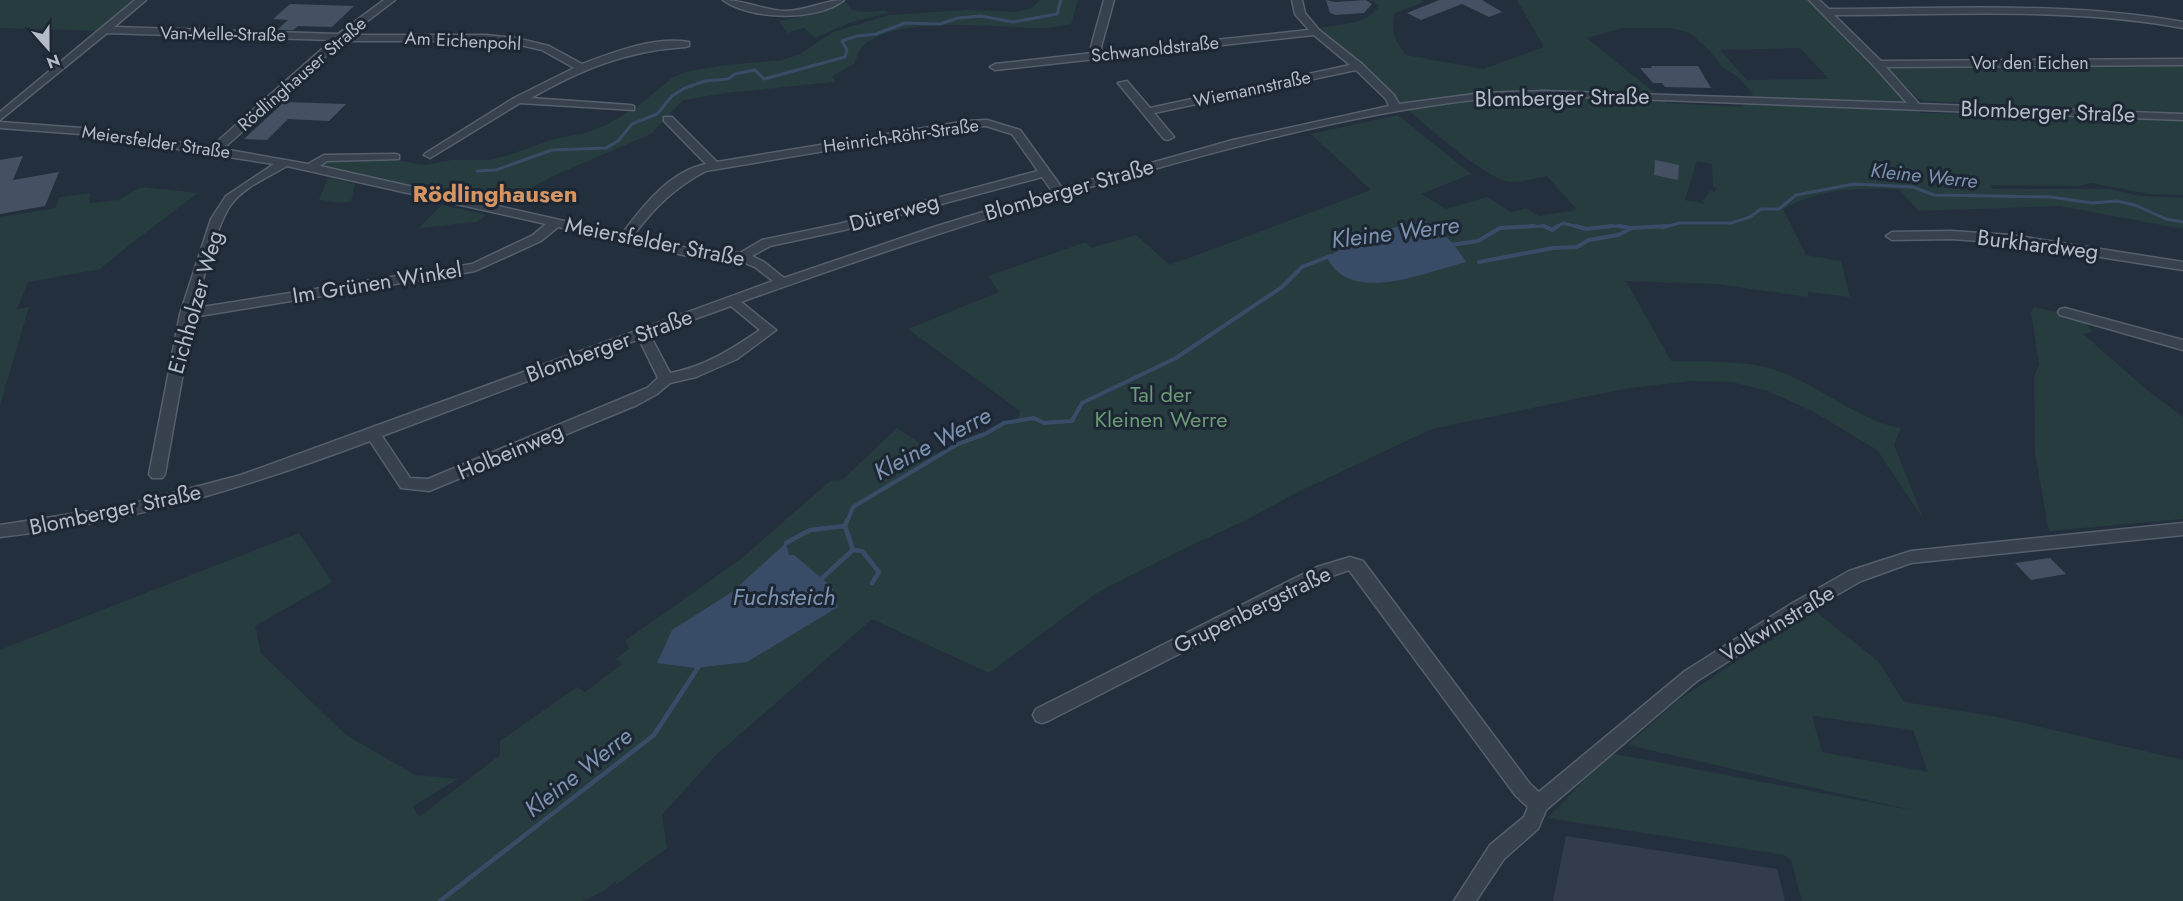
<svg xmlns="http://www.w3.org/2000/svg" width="2183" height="901" font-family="Jost,sans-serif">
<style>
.airport{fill:#323c4b}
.green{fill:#263c3f;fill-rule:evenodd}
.water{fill:#394c67}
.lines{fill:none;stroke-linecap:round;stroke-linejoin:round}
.stream-far2{stroke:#394c67;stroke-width:3}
.stream-far1{stroke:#394c67;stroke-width:4}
.stream{stroke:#394c67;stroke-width:4.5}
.building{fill:#455162}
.minor-casing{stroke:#565f6c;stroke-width:3}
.minor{fill:#38414e;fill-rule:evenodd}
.labels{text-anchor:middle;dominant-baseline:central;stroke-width:6;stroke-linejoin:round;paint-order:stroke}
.far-street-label{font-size:18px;fill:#b4bcc9;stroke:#1d2633}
.far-water-label{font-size:20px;font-style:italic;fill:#7c92b1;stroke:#1d2633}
.street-label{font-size:22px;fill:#b4bcc9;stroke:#1d2633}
.park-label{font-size:22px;fill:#6b9a76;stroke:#1d2633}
.far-district-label{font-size:24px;font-weight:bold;fill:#d59563;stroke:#1d2633}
.water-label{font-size:24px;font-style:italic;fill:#7c92b1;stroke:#1d2633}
</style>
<rect width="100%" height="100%" fill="#242f3e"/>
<!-- airport -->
<path class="airport" d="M1566,836L1777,869L1785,901H1553Z"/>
<!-- green -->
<path class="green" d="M0,0H137L98,31L0,28Z
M845,0L852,10L870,12L885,10L888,13L849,23L815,38L804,28L787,33L779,21L810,15Z
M1040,0H1078L1071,24C1059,26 1047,29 1034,28C992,27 899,16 865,44C859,49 857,57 854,64L832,76L836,82L725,93L683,100L651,134L553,176L497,206L322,166L335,159H389L425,165L451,160H489L506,156L554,139L586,133L606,125L635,108L672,78L685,72L725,65L783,60L800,54L833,32L889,15L965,10L1015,12L1032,8Z
M1371,0H1421L1424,2L1395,13C1390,34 1394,38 1406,55L1483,69L1544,47L1517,0H1810L1903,99L1921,113L2019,114L2183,121V195L2148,194L2092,183L2078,186L1990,185L1993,189H2109L2142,196L2183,198V229L2060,206L1919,211L1898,189C1859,187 1817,189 1783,209L1806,255L1841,261L1850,297L1808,292V297L1716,284L1626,281L1671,361C1706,362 1746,359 1781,372C1822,387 1857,420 1901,428L1894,445L1924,520L1877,450L1814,412L1768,391L1731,382L1690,381L1624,389L1432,429L1298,492L1248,519L1177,552L1098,592L989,673L872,619L715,756L662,815L667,848L617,884L615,881L605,890L583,901H0V650L299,533L332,582L255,626L261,653L346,735L415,775L458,779L413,806L419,817L500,755V741L577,687L585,692L622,664L615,659L629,649L626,640L741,559L830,481L842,480L897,428L936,454L1019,417L1020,411L908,329L999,292L988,276L1086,242L1091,248L1136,235L1170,265L1371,190L1311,134L1398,115L1471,174L1421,194L1446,209L1487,197L1511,212L1526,208L1539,216L1577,210L1547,176C1536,178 1522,183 1511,182C1477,181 1351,56 1319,28C1339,24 1368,25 1379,6ZM1622,28H1670L1690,33L1709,50L1722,67L1738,77L1753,93L1742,107L1667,103L1587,38ZM1800,48L1829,79L1747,80L1720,50ZM1697,161L1712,164L1713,187L1717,188L1715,192L1710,191L1702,201L1705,204L1685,200Z
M2183,63V113L1923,101L1917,98L1886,66Z
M328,177L355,184L351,201L343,203L319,200Z
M142,187L198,193L128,246L100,269L28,282L17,309L29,307L0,405V217L55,208L60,197L90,193L89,203L118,200Z
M442,205L487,215L477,222L419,228Z
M2034,307C2051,312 2086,314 2092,332L2083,334L2146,389L2183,417V519L2049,531L2035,454L2034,376L2039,365L2031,312Z
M1815,611L1878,661L1904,702L1993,716L2183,760V901H1802L1791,860L1784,855L1548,818L1610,753L1916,811L1628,745L1677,701L1796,622ZM1812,716L1913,730L1928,772L1822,752Z"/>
<!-- water -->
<path class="water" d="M1426,221C1444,233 1455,244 1466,262C1426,272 1349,306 1327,257C1358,239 1391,225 1426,221Z
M786,543L789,555H794L832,587L838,607L747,662L696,668L657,663L672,630L732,592Z"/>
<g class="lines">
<!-- stream-far2 -->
<path class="stream-far2" d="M477,171L496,170L552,150L606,148L618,141L632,124L657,114L672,96L685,88L705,81L728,79L735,74L755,70L764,79L845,57L847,50L842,41L857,36L876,34L905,23L940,24L958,18L981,16L1013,22L1057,14L1061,0
M1502,228L1543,226L1547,228
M1555,228L1563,223L1582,228
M1597,228L1616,226L1631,228
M1662,228L1679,223H1731L1750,217L1761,209H1779L1796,195L1854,184L1913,187L1934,195L2051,197L2092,203L2117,201L2135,205L2166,219L2183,222"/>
<!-- stream-far1 -->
<path class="stream-far1" d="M1544,226L1552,230L1558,226
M1576,226L1586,229L1612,226
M1619,226L1632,228
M1451,245L1478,241L1500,228L1534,226
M1479,262L1553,248L1577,247L1589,240L1618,235L1632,228L1667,226
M847,522L853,507L958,444L985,434L1004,423L1034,418L1044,423L1072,421L1082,403L1176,358L1282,287L1302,267L1330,256"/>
<!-- stream -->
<path class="stream" d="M786,543L810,530L845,526
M853,550L862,551L879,572L872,583
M820,580L853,550L845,526L847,520
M440,901L654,735L699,666"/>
</g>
<!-- building -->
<path class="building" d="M1326,0L1335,2L1366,0L1372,4L1364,13L1336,15L1330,13Z
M1439,0H1482L1502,12L1489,17L1462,4L1421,20L1407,13Z
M290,4L354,6L332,27L298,26L293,30H277L288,20L273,19Z
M1651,66H1698L1711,88L1665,87L1662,83H1653L1640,68H1652Z
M284,102L346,104L329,121L288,119L267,140L244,139Z
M23,156L13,180L59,172L45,206L0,214V160Z
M1655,160L1679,165L1678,180L1654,175Z
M2050,558L2066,574L2031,580L2015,563Z"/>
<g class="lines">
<!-- minor casing -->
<g class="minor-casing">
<path id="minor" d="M135,0H146L114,27L338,34L384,0H395L349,35H486L516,38L549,46L582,64C614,52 654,36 689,42V46L685,47C626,51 582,69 531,98L630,105L634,106V110L520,103L430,158L424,155L426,153L514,98L574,68L542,50L516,44L486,41H342L223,149L308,164L324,155L395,154L399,155V159L327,161L320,166L622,234C643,206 670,171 706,164L664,121V117H672L717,162L967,121L987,120L1020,130L1062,188L1233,140L1389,106L1386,99L1356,70L1154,113L1174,137L1168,140L1164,139L1118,83L1127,81L1150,108L1350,65L1314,35L995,70L990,67L995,64L1093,53L1091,47L1104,0H1114L1101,47L1102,52L1309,30L1295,14L1292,0H1302L1305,13L1319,30L1362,64L1394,95L1399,104L1482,93L1544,91L1907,103L1874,66L1809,0H1819L1829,9C1946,9 2067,1 2183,22V28C2069,7 1950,15 1834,15L1881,61L2183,59V65L1886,67L1919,104L2183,114V120L1581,97C1548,97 1514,96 1482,99C1370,111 1262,139 1154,169C1015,207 877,253 741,302L776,330L737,359L696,377L670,383L657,394L637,405L429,491L401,488L370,441C245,488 133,522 0,537V525L123,506L241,475L773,281L755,267L738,260L692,257L558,227L541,241L475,271L193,317L165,474L162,478H152L149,474L180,314L211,219L226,196L274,164L81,134L0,128V122L81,128L211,147L332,40L107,33L0,120V112ZM986,126L1012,134L1038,171L839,224L762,240L740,253L692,249L633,236C654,208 675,187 706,171L967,127ZM287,166L546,224L533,235L472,264L196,308C201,285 217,225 230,206C242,188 268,177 287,166ZM1042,177L1052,191L937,226L784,278L764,262L752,256L770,246L844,230ZM731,306L760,330C732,349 704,367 670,373L650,335ZM639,339L658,378L647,388L428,479L410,478L382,436Z
M723,0C744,0 763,10 784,11C805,12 823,0 844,0C817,22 750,20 723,0Z
M1951,231L2011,235L2183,262V270L2011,243L1951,239L1892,240L1886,236L1892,232Z
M2065,308L2183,340V350L2060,315L2058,312L2060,309Z
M2183,523V535L1911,563L1861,581L1803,614L1697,681L1546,810L1538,829L1504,859L1476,901H1454L1490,845L1524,817L1528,807L1516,796L1349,570L1329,577L1048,721L1042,723L1036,721L1033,715L1036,709L1317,567L1350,557L1363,561L1530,784L1539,792L1685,671L1791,604L1849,571L1911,551Z"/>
</g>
<!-- minor -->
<use href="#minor" class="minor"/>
</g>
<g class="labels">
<!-- far-street labels -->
<g class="far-street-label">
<text transform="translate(223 34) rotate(1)">Van-Melle-Straße</text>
<text transform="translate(463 41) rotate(3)">Am Eichenpohl</text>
<text transform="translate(1155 49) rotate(-6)">Schwanoldstraße</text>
<text x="2030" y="63">Vor den Eichen</text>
<text transform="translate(302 74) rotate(-41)">Rödlinghauser Straße</text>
<text transform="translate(1252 89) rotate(-12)">Wiemannstraße</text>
<text transform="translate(901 136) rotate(-8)">Heinrich-Röhr-Straße</text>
<text transform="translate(156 142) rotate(8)">Meiersfelder Straße</text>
</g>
<!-- far-water labels -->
<g class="far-water-label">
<text transform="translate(1924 176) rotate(6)">Kleine Werre</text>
</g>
<!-- street labels -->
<g class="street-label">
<text transform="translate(1562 97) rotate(-1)">Blomberger Straße</text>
<text transform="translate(2048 111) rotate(2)">Blomberger Straße</text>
<text transform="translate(1069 189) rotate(-16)">Blomberger Straße</text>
<text transform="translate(894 212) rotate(-15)">Dürerweg</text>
<text transform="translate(655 241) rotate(11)">Meiersfelder Straße</text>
<text transform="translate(2038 244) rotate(7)">Burkhardweg</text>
<text transform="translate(377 282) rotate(-9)">Im Grünen Winkel</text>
<text transform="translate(195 302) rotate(-74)">Eichholzer Weg</text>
<text transform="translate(609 345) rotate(-20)">Blomberger Straße</text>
<text transform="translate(510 451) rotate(-23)">Holbeinweg</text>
<text transform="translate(115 509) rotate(-12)">Blomberger Straße</text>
<text transform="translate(1252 609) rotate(-26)">Grupenbergstraße</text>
<text transform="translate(1777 623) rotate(-31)">Volkwinstraße</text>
</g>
<!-- park labels -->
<g class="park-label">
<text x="1161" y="394">Tal der<tspan x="1161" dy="25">Kleinen Werre</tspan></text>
</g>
<!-- far-district labels -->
<g class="far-district-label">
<text x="495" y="193">Rödlinghausen</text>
</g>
<!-- water labels -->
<g class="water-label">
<text transform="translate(1395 232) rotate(-7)">Kleine Werre</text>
<text transform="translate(932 443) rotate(-28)">Kleine Werre</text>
<text x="784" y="596">Fuchsteich</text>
<text transform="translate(578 772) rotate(-38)">Kleine Werre</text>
</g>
</g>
<!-- north arrow -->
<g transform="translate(48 48) rotate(159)" stroke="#1d2633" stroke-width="4.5" paint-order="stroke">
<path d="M0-4.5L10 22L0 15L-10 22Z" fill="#b4bcc9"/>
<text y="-9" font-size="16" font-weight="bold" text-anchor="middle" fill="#b4bcc9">N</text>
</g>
</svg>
